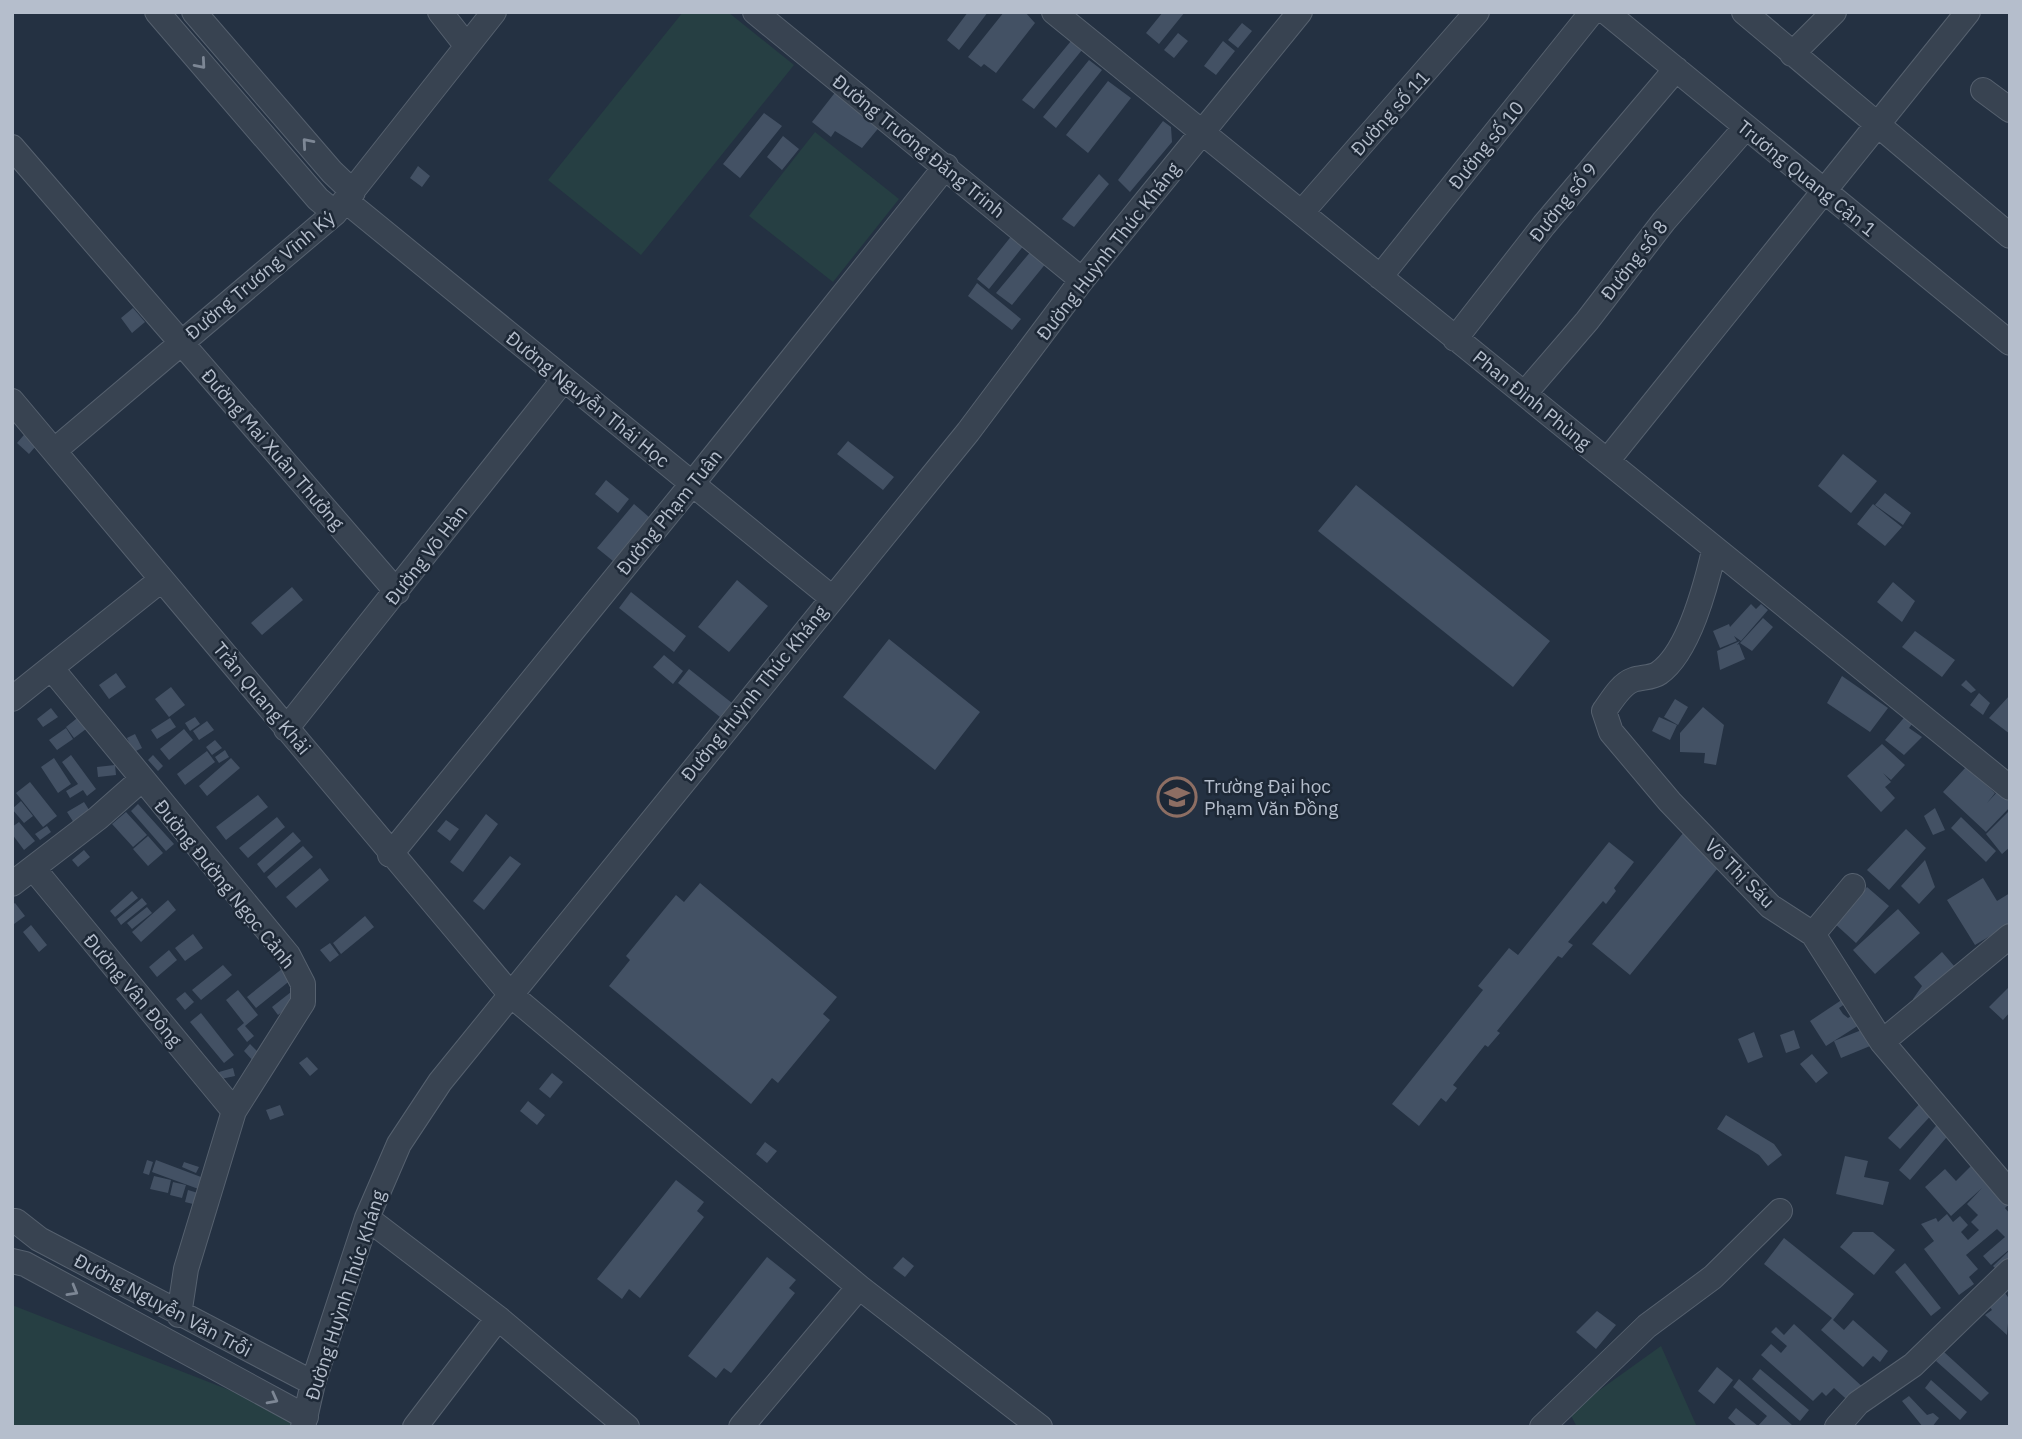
<svg xmlns="http://www.w3.org/2000/svg" width="2022" height="1439" font-family="'IBM Plex Sans',sans-serif">
<style>
.green{fill:#263f43}
.building{fill:#435164}
.lines{fill:none;stroke-linecap:round;stroke-linejoin:round}
.minor-casing{stroke:#56616f;stroke-width:26}
.minor{stroke:#384351;stroke-width:24}
.oneway{stroke:#7d8795}
.labels{text-anchor:middle;dominant-baseline:central;stroke-width:5;stroke-linejoin:round;paint-order:stroke}
.street-label{font-size:19px;fill:#b5becc;stroke:#1d2836}
.poi-label{font-size:19px;fill:#b5becc;stroke:#1d2836;text-anchor:start}
</style>
<rect width="100%" height="100%" fill="#243142"/>
<!-- green -->
<path class="green" d="M683,12H728L794,65L641,255L548,180Z
M815,132L899,199L833,282L749,216Z
M12,1305L303,1419L300,1427H12Z
M1661,1346L1697,1427H1577L1569,1412Z"/>
<!-- building -->
<path class="building" d="M968,12H988L959,50L947,40Z
M1004,12H1025L1035,23L996,73L984,64L981,67L968,57Z
M1163,12H1185L1159,44L1146,33Z
M1242,23L1252,31L1238,48L1228,40Z
M1178,33L1188,41L1174,58L1164,50Z
M1071,41L1082,50L1034,109L1022,100Z
M1223,41L1235,51L1216,75L1204,66Z
M1089,60L1102,70L1056,128L1043,117Z
M1108,81L1131,98L1088,153L1066,135Z
M837,90L881,125L862,148L835,131L831,137L812,122Z
M764,113L782,126L740,178L723,164Z
M1163,121L1171,127L1172,142L1130,192L1118,180Z
M783,136L799,149L782,170L767,157Z
M418,166L430,176L422,187L410,178Z
M1099,174L1109,184L1074,227L1062,219Z
M1013,234L1025,244L989,289L977,279Z
M1032,250L1047,262L1012,305L996,293Z
M977,283L1021,319L1012,330L968,296Z
M133,308L145,322L132,333L121,318Z
M29,429L41,440L29,454L17,443Z
M848,441L894,477L883,490L837,454Z
M1843,454L1877,481L1851,513L1818,486Z
M606,480L629,499L618,513L595,494Z
M1356,485L1550,641L1513,687L1318,531Z
M1885,493L1911,513L1903,525L1875,505Z
M634,504L649,517L613,561L597,548Z
M1873,504L1902,527L1885,546L1857,524Z
M737,580L768,606L729,652L698,627Z
M1893,582L1915,601L1902,622L1877,602Z
M292,587L303,600L262,635L251,623Z
M631,592L686,636L674,652L619,608Z
M1751,604L1756,609L1761,604L1768,610L1741,641L1734,636L1737,641L1720,648L1713,631L1729,624L1730,627Z
M1763,618L1773,627L1752,651L1740,643Z
M1915,631L1955,660L1942,677L1902,647Z
M889,639L980,712L935,770L843,697Z
M1740,641L1737,645L1739,644L1745,659L1720,670L1717,651Z
M664,655L683,671L673,684L653,667Z
M689,669L732,703L720,717L678,683Z
M116,673L126,687L109,699L99,685Z
M1842,676L1888,708L1870,732L1827,703Z
M1966,680L1976,690L1971,693L1961,685Z
M171,687L185,705L169,717L155,699Z
M1979,693L1990,703L1983,715L1970,705Z
M2010,695V734L1989,718Z
M1675,699L1688,707L1678,725L1664,717Z
M1703,707L1724,725L1716,765L1704,763L1705,753L1680,752V733Z
M51,708L58,717L43,727L37,719Z
M1908,713L1915,720L1909,728L1922,737L1904,755L1885,740Z
M81,715L90,726L74,738L66,727Z
M195,717L200,724L190,731L185,723Z
M1659,717L1677,725L1670,740L1652,731Z
M170,718L176,727L157,739L151,730Z
M207,721L214,730L199,740L193,731Z
M66,728L73,739L57,750L49,740Z
M184,729L193,740L169,760L160,749Z
M135,734L142,748L134,752L127,738Z
M215,740L222,748L212,755L206,747Z
M1882,744L1905,765L1891,780L1883,773L1891,782L1885,787L1895,798L1881,812L1847,776Z
M225,750L229,757L219,763L215,757Z
M207,751L215,762L185,785L177,774Z
M71,755L96,789L87,796L83,790L70,798L66,791L78,784L62,762Z
M153,755L163,766L158,771L148,760Z
M54,758L71,784L58,793L41,767Z
M231,758L240,768L207,796L199,786Z
M115,765L116,775L98,777L97,767Z
M1966,767L1995,793L1987,803L1999,790L2010,801V807L1986,832L1943,792Z
M30,782L57,816L43,827L16,793Z
M258,795L268,807L226,840L216,827Z
M21,801L33,816L24,823L12,809Z
M84,802L93,816L76,826L67,812Z
M138,804L174,844L166,851L131,811Z
M1935,808L1945,830L1933,835L1924,816Z
M2010,810V847L2002,854L1986,834Z
M126,812L147,835L133,847L112,824Z
M486,814L498,824L463,872L450,862Z
M277,817L285,827L248,858L239,848Z
M1961,817L1996,851L1986,862L1951,828Z
M446,820L459,829L450,841L437,831Z
M19,822L35,841L24,850L12,834V827Z
M47,826L51,832L40,840L35,834Z
M1906,829L1926,848L1889,890L1867,870Z
M293,832L301,841L264,873L257,864Z
M1684,832L1722,863L1630,975L1592,944Z
M148,836L163,853L148,866L133,849Z
M1609,842L1634,862L1614,888L1616,891L1606,904L1603,901L1568,942L1573,945L1562,958L1558,956L1497,1031L1500,1033L1488,1047L1485,1045L1453,1085L1457,1088L1446,1102L1441,1098L1419,1126L1392,1104L1483,990L1478,986L1509,948L1518,955Z
M303,846L313,857L276,888L267,877Z
M84,850L90,857L78,867L72,860Z
M510,856L521,864L484,910L473,901Z
M1925,860L1935,887L1919,904L1901,886Z
M320,868L329,880L296,908L286,897Z
M1983,878L1997,901L2010,893V924L1975,945L1947,900Z
M700,883L837,997L823,1014L830,1020L778,1083L772,1078L751,1104L609,986L630,960L626,956L676,895L684,902Z
M1867,887L1889,906L1856,943L1834,923Z
M132,891L138,898L115,917L110,911Z
M142,898L147,904L121,925L117,919Z
M168,900L176,910L141,942L132,932Z
M15,903L25,916L14,924L12,905Z
M147,907L152,913L132,929L127,923Z
M1898,909L1920,933L1875,974L1853,950Z
M365,916L374,927L341,954L333,943Z
M31,925L47,945L39,952L23,932Z
M193,934L203,948L185,961L175,948Z
M330,943L339,955L330,962L320,950Z
M169,950L177,960L157,977L149,967Z
M1942,952L1961,974L1921,1008L1913,999L1922,986L1914,977Z
M223,965L232,975L201,1000L192,990Z
M283,968L292,979L256,1008L247,997Z
M2010,986V1012L2003,1020L1989,1007Z
M238,990L258,1015L245,1026L254,1036L247,1042L237,1029L244,1023L226,1000Z
M185,992L194,1002L185,1010L176,999Z
M291,992L297,1000L278,1015L272,1007Z
M1849,995L1852,999L1839,1008L1843,1014L1848,1018L1861,1010L1867,1020L1826,1046L1810,1021Z
M201,1013L234,1055L224,1063L190,1022Z
M1869,1027L1875,1044L1841,1058L1834,1041Z
M1794,1030L1800,1048L1786,1053L1780,1035Z
M1754,1032L1763,1057L1748,1063L1738,1039Z
M250,1044L264,1058L257,1065L244,1051Z
M1812,1054L1828,1073L1816,1083L1800,1064Z
M307,1057L318,1069L310,1076L299,1063Z
M233,1068L235,1076L221,1079L219,1072Z
M552,1073L563,1082L550,1098L539,1089Z
M1924,1099L1936,1110L1900,1149L1888,1138Z
M528,1101L545,1115L537,1125L520,1111Z
M280,1105L284,1115L270,1120L266,1110Z
M1726,1115L1774,1144L1782,1155L1768,1166L1759,1155L1717,1129Z
M1940,1121L1952,1131L1910,1180L1899,1170Z
M765,1142L777,1151L767,1163L756,1154Z
M1845,1156L1868,1161L1864,1177L1889,1182L1883,1205L1836,1194Z
M147,1160L153,1162L149,1175L143,1173Z
M156,1160L209,1180L204,1191L152,1172Z
M184,1162L199,1167L196,1173L182,1167Z
M1972,1165L2010,1203L2005,1208L2010,1214V1249L1991,1265L1983,1256L2005,1237L1997,1229L1966,1255L1978,1269L1969,1277L1974,1284L1959,1295L1924,1249L1934,1241L1921,1224L1936,1218L1938,1222L1947,1214L1953,1222L1960,1216L1968,1225L1961,1232L1968,1240L1979,1230L1971,1222L1978,1215L1967,1204L1982,1188L1951,1216L1925,1187L1945,1169L1956,1181Z
M154,1176L171,1180L168,1193L150,1189Z
M676,1180L704,1202L697,1211L704,1217L640,1298L629,1289L622,1299L597,1279Z
M173,1182L186,1185L182,1198L170,1195Z
M188,1190L208,1196L205,1207L185,1202Z
M1853,1232H1873L1895,1250L1874,1275L1840,1247Z
M1784,1238L1854,1294L1833,1320L1844,1330L1853,1320L1888,1351L1880,1362L1873,1356L1863,1367L1821,1330L1832,1318L1764,1264Z
M2010,1250V1268L2002,1275L1993,1266Z
M767,1257L796,1280L789,1288L795,1293L731,1373L724,1368L716,1378L688,1356Z
M903,1257L914,1266L905,1277L893,1268Z
M1905,1263L1941,1308L1931,1316L1895,1272Z
M2003,1290L2010,1300L2007,1335L1985,1315L1992,1310L1986,1302Z
M1597,1311L1616,1325L1596,1349L1576,1332Z
M1794,1324L1866,1390L1853,1405L1834,1388L1826,1396L1822,1392L1813,1401L1761,1355L1771,1344L1781,1353L1787,1346L1771,1332L1776,1327L1784,1335Z
M1944,1352L1989,1393L1981,1401L1936,1361Z
M1717,1367L1733,1380L1714,1404L1698,1391Z
M1760,1369L1809,1410L1800,1421L1752,1379Z
M1739,1379L1792,1425L1790,1427H1738L1728,1418L1736,1408L1758,1426L1767,1416L1733,1387Z
M1931,1380L1967,1412L1960,1420L1925,1388Z
M1909,1396L1927,1415L1933,1413L1939,1418L1932,1427H1923L1902,1401Z"/>
<g class="lines">
<!-- minor casing -->
<g class="minor-casing">
<path id="minor" d="M157,12L318,199L335,213
M194,12L332,172L353,192
M440,12L466,45
M755,12L1082,280
M1054,12L2010,788
M1606,12L2010,343
M1744,12L2010,236
M1792,54L1834,12
M1983,90L2010,110
M12,147L397,592
M346,201L831,597
M1302,212L1477,12
M1380,277L1592,12
M1455,339L1544,225L1676,69
M1525,393L1587,321L1664,221L1745,128
M12,401L511,995L859,1287L1040,1427
M55,450L335,213L494,12
M1607,461L1968,12
M1714,551C1706,585 1689,652 1659,673C1652,678 1642,677 1633,680C1621,684 1612,700 1604,711L1611,732L1670,802L1770,906L1813,934L1882,1042L2010,1193
M52,669L288,955L303,984V1002L234,1111L186,1269L179,1315
M12,699L161,580
M286,729L564,379
M390,855L692,484L946,166
M33,868L234,1111
M12,884L98,818L141,780
M1813,934L1853,886
M1882,1042L2010,936
M367,1218L498,1318L627,1427
M16,1221L39,1239L313,1383
M12,1261L25,1264L306,1417
M303,1427L313,1383L367,1218L399,1144L440,1082L968,432L1082,280L1300,12
M415,1427L498,1318
M741,1427L859,1287
M1542,1427L1647,1326L1713,1277L1780,1211
M1837,1427L1858,1403L1913,1365L2010,1271"/>
</g>
<!-- minor -->
<use href="#minor" class="minor"/>
</g>
<!-- one-way arrows -->
<defs><path id="oneway-chevron" d="M-2-3.5L2.5 0L-2 3.5" fill="none" stroke-width="1.6" stroke-linecap="round" stroke-linejoin="round" transform="scale(1.75)"/></defs>
<g class="oneway">
<use href="#oneway-chevron" transform="translate(201 64) rotate(49)"/>
<use href="#oneway-chevron" transform="translate(307 143) rotate(-131)"/>
<use href="#oneway-chevron" transform="translate(73 1291) rotate(30)"/>
<use href="#oneway-chevron" transform="translate(273 1399) rotate(28)"/>
</g>
<!-- icons -->
<defs>
<g id="university-ring" transform="scale(2.0125)"><circle r="9.5" fill="#1d2836" stroke="#8d6e63" stroke-width="1.5"/><path d="M0-5L7-2L0 1L-7-2ZM-4 1L0 2.5L4 1V4Q0 6-4 4Z" fill="#8d6e63"/></g>
</defs>
<g fill-rule="evenodd">
<use href="#university-ring" x="1177" y="797"/>
</g>
<g class="labels">
<!-- street labels -->
<g class="street-label">
<text transform="translate(1390 113) rotate(-48)">Đường số 11</text>
<text transform="translate(1486 145) rotate(-51)">Đường số 10</text>
<text transform="translate(919 146) rotate(39)">Đường Trương Đăng Trinh</text>
<text transform="translate(1807 178) rotate(39)">Trương Quang Cận 1</text>
<text transform="translate(1563 202) rotate(-51)">Đường số 9</text>
<text transform="translate(1108 251) rotate(-52)">Đường Huỳnh Thúc Kháng</text>
<text transform="translate(1634 260) rotate(-52)">Đường số 8</text>
<text transform="translate(260 275) rotate(-40)">Đường Trương Vĩnh Ký</text>
<text transform="translate(588 399) rotate(39)">Đường Nguyễn Thái Học</text>
<text transform="translate(1532 400) rotate(39)">Phan Đình Phùng</text>
<text transform="translate(273 449) rotate(49)">Đường Mai Xuân Thưởng</text>
<text transform="translate(669 512) rotate(-51)">Đường Phạm Tuân</text>
<text transform="translate(426 555) rotate(-52)">Đường Võ Hàn</text>
<text transform="translate(754 693) rotate(-51)">Đường Huỳnh Thúc Kháng</text>
<text transform="translate(262 698) rotate(50)">Trần Quang Khải</text>
<text transform="translate(1740 873) rotate(45)">Võ Thị Sáu</text>
<text transform="translate(225 884) rotate(51)">Đường Đường Ngọc Cảnh</text>
<text transform="translate(133 990) rotate(50)">Đường Vân Đông</text>
<text transform="translate(345 1295) rotate(-72)">Đường Huỳnh Thúc Kháng</text>
<text transform="translate(163 1305) rotate(28)">Đường Nguyễn Văn Trỗi</text>
</g>
<!-- poi labels -->
<g class="poi-label">
<text x="1204" y="786">Trường Đại học<tspan x="1204" dy="22">Phạm Văn Đồng</tspan></text>
</g>
</g>
<!-- border -->
<rect width="2022" height="1439" fill="none" stroke="#b5becc" stroke-width="28"/>
</svg>
